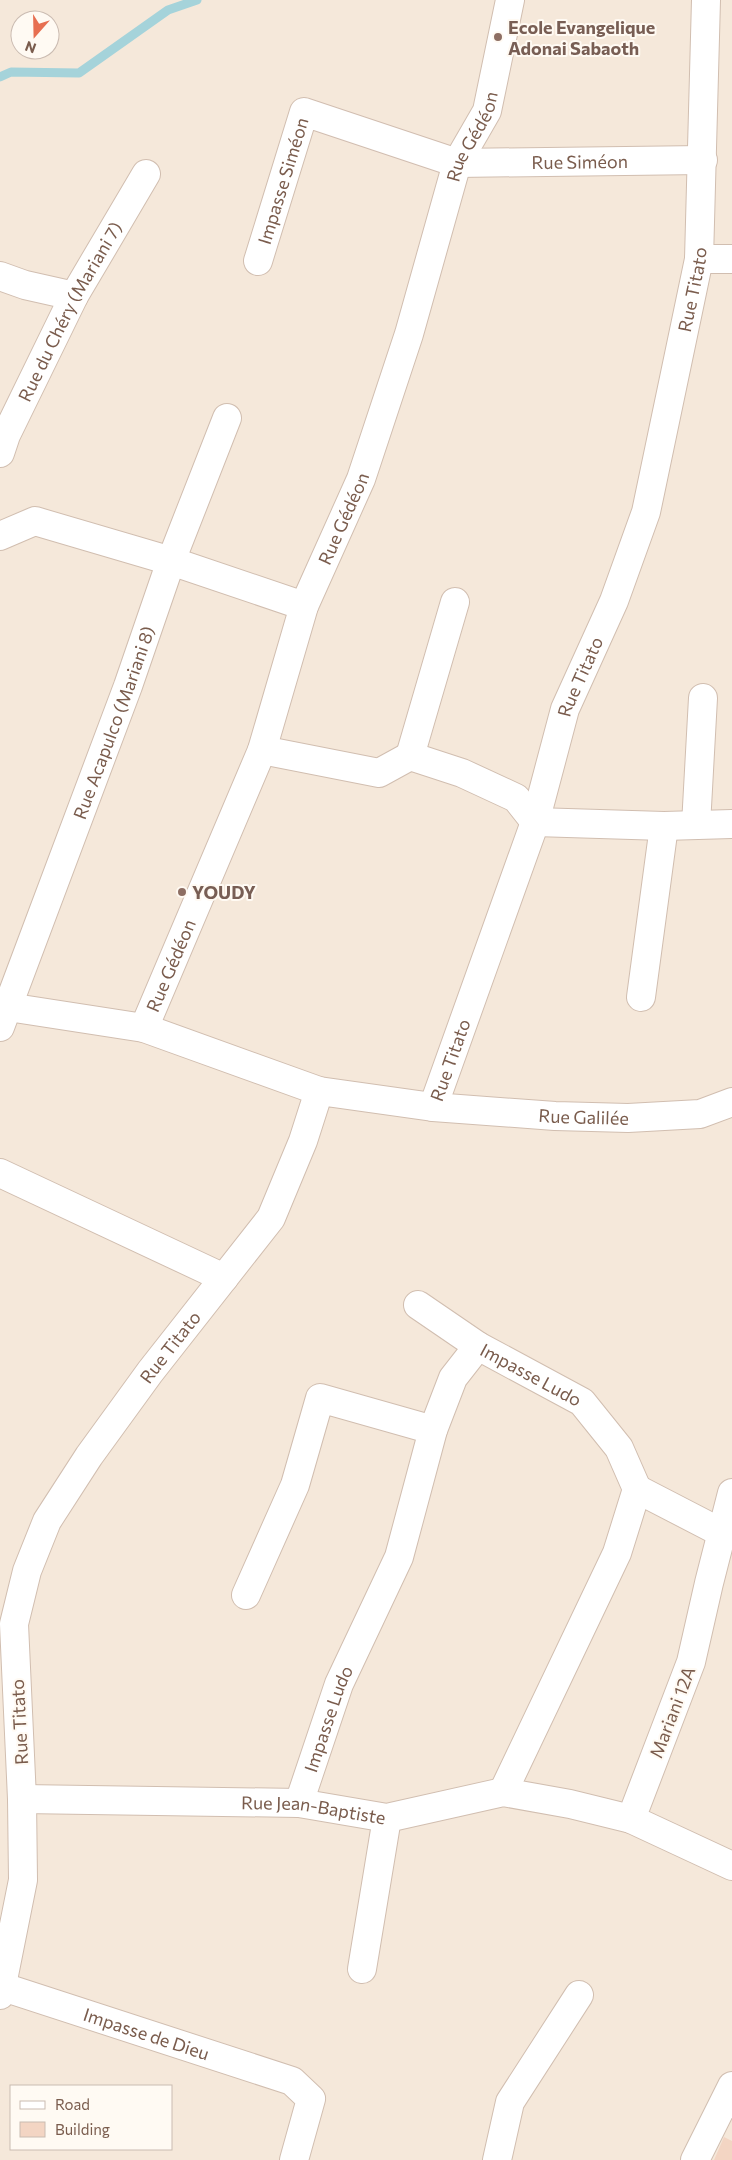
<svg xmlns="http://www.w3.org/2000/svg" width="732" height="2160" font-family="Commissioner,sans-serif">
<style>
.residential{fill:#f5e8da;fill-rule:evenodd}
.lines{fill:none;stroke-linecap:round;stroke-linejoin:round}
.stream{stroke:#a5d3da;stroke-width:9}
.building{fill:#f3d5c3}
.minor-casing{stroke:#d1beb0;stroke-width:30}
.minor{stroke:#fff;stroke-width:28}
.education-dot{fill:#8d6e63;stroke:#fffaf3;stroke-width:2}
.labels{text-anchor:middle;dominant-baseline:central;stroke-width:4;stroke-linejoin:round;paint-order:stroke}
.education-label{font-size:18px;font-weight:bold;fill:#785e54;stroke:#fffaf3;text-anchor:start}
.street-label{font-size:18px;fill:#7a5c4d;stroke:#fffaf3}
</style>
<rect width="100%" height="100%" fill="#fdf6ec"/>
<!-- residential -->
<path class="residential" d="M0,0H732V2160H0ZM20,20H50V50H20ZM11,2086H171V2149H11Z"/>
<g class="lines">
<!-- stream -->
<path class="stream" d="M0,77L11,72L79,73L168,10L197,0"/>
</g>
<!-- building -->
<path class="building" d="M724,2137L732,2141V2160H714Z"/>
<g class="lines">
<!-- minor casing -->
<g class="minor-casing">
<g id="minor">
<path d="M699,259H732"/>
<path id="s1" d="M258,261L304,112L457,163L703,160"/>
<path d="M0,276L25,285L74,296"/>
<path id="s2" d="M0,453L6,435L74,296L146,174"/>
<path d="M0,536L35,521L171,561L304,606"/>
<path d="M262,750L379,773L410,756L462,773L516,798L535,822L664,826L732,824"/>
<path d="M410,756L455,602"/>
<path d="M696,825L703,698"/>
<path d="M641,997L664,826"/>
<path d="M8,1007L144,1028L319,1091"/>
<path id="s3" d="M0,1027L128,686L171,561L227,418"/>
<path id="s4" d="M144,1028L262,750L304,606L361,479L409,334L457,163L487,111L510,0"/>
<path id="s5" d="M433,1107L555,1116L628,1118L700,1114L732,1102"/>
<path d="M0,1173L224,1278"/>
<path d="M418,1305L478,1346"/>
<path d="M637,1489L722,1533"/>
<path d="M732,1493L709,1583L691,1662L631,1819L732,1866"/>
<path d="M246,1595L295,1485L320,1398L433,1430"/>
<path id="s6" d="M22,1799L299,1803L387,1818L503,1792L570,1804L631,1819"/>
<path id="s7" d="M299,1803L339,1684L399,1557L433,1430L453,1378L478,1346L582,1402L619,1448L637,1489L617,1553L503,1792"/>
<path d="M362,1969L387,1818"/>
<path id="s8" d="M0,1986L292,2081L311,2099L294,2160"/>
<path id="s9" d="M0,1995L23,1880L22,1799L14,1624L27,1571L47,1521L89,1456L150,1372L271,1218L303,1141L319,1091L433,1107L535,822L565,709L614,601L646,512L699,259L706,0"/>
<path d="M497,2160L510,2102L579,1995"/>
<path d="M695,2160L732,2086"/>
</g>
</g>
<!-- minor -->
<use href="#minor" class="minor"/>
</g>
<!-- markers -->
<g class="education-dot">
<circle cx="498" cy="37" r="5"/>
<circle cx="182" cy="892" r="5"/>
</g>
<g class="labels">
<!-- education labels -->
<g class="education-label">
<text x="508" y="27">Ecole Evangelique<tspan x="508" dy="21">Adonai Sabaoth</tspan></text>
<text x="192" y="892">YOUDY</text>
</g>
<!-- street labels -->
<g class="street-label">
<text stroke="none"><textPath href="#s4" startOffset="952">Rue Gédéon</textPath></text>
<text stroke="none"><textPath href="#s1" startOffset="440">Rue Siméon</textPath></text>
<text stroke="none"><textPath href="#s1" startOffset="84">Impasse Siméon</textPath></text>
<text stroke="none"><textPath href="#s9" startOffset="1970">Rue Titato</textPath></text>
<text stroke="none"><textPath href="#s2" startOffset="158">Rue du Chéry (Mariani 7)</textPath></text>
<text stroke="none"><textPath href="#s4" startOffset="548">Rue Gédéon</textPath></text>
<text stroke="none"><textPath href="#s9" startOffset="1565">Rue Titato</textPath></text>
<text stroke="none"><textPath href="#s3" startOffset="325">Rue Acapulco (Mariani 8)</textPath></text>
<text stroke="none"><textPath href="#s4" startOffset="68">Rue Gédéon</textPath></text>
<text stroke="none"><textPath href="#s9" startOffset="1160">Rue Titato</textPath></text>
<text stroke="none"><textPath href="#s5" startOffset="151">Rue Galilée</textPath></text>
<text stroke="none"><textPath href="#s9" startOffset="695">Rue Titato</textPath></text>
<text stroke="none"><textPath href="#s7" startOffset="554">Impasse Ludo</textPath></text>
<text transform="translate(672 1712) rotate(-69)">Mariani 12A</text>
<text stroke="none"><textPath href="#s7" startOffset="89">Impasse Ludo</textPath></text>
<text transform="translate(19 1722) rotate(-93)">Rue Titato</text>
<text stroke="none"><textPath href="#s6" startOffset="292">Rue Jean-Baptiste</textPath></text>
<text stroke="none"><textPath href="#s8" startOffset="154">Impasse de Dieu</textPath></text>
</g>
</g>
<!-- legend -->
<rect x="10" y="2085" width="162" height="65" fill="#fffaf3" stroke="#cabbb1"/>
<rect x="20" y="2101" width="25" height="8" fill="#ffffff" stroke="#cabbb1"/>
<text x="55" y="2110" font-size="15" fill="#7a5c4d">Road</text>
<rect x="20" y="2122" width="25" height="15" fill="#f3d5c3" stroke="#cabbb1"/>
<text x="55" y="2135" font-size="15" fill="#7a5c4d">Building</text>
<!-- north arrow -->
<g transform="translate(35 35) rotate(200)"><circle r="24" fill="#fffaf3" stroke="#cabbb1"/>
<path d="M0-4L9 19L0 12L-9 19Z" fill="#e76f51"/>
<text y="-8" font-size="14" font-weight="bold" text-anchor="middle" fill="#7a5c4d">N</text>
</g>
</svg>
